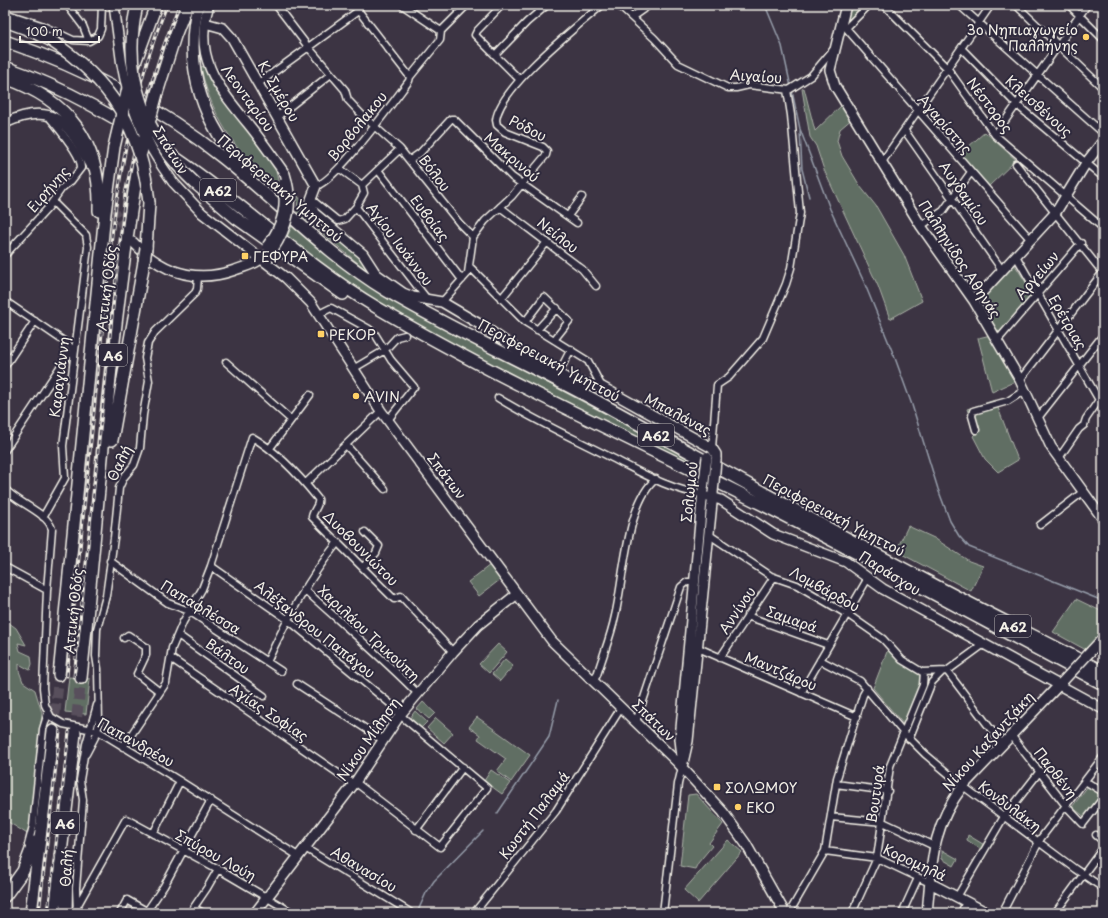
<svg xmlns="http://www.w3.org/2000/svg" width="1108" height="918" font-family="'Playpen Sans',sans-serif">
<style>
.green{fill:#616e64;stroke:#aab0a6}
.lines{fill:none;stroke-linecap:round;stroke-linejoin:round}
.stream{stroke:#969daa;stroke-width:1.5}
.secondary-tunnel{stroke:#58505c;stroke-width:9;stroke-dasharray:9 4.5;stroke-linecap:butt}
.highway-tunnel{stroke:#58505c;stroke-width:11;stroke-dasharray:11 5.5;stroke-linecap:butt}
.street-casing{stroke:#f4f1e8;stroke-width:9}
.secondary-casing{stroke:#f4f1e8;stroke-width:12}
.highway-casing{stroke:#f4f1e8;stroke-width:14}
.street{stroke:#2f2a3d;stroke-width:6}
.secondary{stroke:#2f2a3d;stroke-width:9}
.highway{stroke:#2f2a3d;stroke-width:11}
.rail-casing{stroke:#f4f1e8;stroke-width:3}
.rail{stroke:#2f2a3d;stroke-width:1.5;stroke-dasharray:4.5;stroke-linecap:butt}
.secondary-bridge-casing{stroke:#f4f1e8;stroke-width:12;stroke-linecap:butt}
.highway-bridge-casing{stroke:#f4f1e8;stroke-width:14;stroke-linecap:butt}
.secondary-bridge{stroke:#2f2a3d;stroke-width:9}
.highway-bridge{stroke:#2f2a3d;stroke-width:11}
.poi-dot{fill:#ffd166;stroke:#2f2a3d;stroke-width:1.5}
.labels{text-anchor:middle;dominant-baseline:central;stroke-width:4;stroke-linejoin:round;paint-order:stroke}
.shield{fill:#2f2a3d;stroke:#b9b5b5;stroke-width:1}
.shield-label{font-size:13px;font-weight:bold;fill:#f4f1e8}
.poi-label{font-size:14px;fill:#f4f1e8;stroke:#2f2a3d;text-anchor:start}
.street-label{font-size:14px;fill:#f4f1e8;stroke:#2f2a3d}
</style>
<rect width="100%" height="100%" fill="#3c3443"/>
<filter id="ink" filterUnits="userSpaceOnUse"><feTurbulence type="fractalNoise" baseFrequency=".025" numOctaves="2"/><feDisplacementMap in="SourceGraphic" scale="8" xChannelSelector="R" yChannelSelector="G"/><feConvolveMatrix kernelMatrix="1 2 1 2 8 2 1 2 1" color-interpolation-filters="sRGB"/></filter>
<g filter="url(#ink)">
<!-- green -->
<path class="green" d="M850,5H864L848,20H847Z
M208,65L275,167L282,198C244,159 212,123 201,67Z
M804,88L815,131L843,104L853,118L840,129L837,141L842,156L860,186L876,206L904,255L922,301L890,319L878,286L824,170L816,146L810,137L802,89Z
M985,132L1016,160L988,187L960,154Z
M298,196L314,218L360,254L371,274L297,212Z
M292,226L350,272L390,299L737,484L1074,661L422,328L349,285L286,239Z
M1013,262L1034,295L997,338L978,302Z
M991,335L1018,380L992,392L978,338Z
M995,400L1018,460L998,472L985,459L973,436L975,434L967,409Z
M908,526L934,538L969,561L983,566L971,591L896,551Z
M490,565L501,579L479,596L468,582Z
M1076,599L1103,612V632L1086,650L1053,632Z
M5,620L16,628L26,645L18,643L20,651L31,656L32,664L30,670L19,664V671L23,682L35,690L42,713L29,835L5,820Z
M498,644L507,652L489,673L479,664Z
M888,649L923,677L904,725L873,688Z
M505,659L513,666L500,681L492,674Z
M69,677L90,679L86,714L65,712Z
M423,702L435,713L429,719L417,709Z
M415,711L427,722L421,728L410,718Z
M477,717L530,755L511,782L497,771L506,759L478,739L480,735L469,727Z
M436,718L453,733L444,743L427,728Z
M491,770L510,783L502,794L484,781Z
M1088,786L1103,795L1086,818L1072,807Z
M696,794L723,824L709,843L712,846L698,863L695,869L680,866L688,795Z
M968,835L986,846L983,851L967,840Z
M728,840L742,852L698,903L684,890Z
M942,850L958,859L954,866L942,859Z"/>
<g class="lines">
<!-- stream -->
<path class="stream" d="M765,5L782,46L791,87
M792,91L800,129L830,209L864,282L895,358L912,405L938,489L950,521L959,536L969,547L1103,601
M800,131L802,169L809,197
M497,814L549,737L558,700
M417,913L426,893L434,881L483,831"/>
<!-- secondary-tunnel -->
<path class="secondary-tunnel" d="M105,197L130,238"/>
<!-- highway-tunnel -->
<path class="highway-tunnel" d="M53,731L59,675
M75,733L81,678"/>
<!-- street casing -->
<g class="street-casing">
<path id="street" d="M67,5L83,26L89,41
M276,5L309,48L345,90L348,100L364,117L400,149L460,224L473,237
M402,5L441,31
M502,5L477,31L475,35L519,79
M618,5L654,38L678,64L728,88H736L749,85L789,90L811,76L833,50
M884,5L948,69L995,135L1103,228
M959,5L1103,133
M1016,5L1103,88
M1069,5L1103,39
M5,13L41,25L73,40L89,41L98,36L101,29L102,5
M632,17L649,5
M840,26L846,28L1031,240
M846,28L869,5
M441,31L467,5
M962,49L1017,105L1103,177
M495,55L527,22L547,5
M410,77L440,40L441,31
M259,83L358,11
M278,116L331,74
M905,131L1002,270
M995,135L1087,5
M410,160L420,153L451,119H454L512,177L577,223
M882,162L991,5
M1016,164L1103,273
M339,168L362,185L364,193L356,207L427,299
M378,170L462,280
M362,185L400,149
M316,186C337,180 393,102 409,81L410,77L354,5
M311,199L338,221L345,219L356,207
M500,207L582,269L596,286
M568,216L582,197
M921,226L943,211L971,172
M5,255L48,208L62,188L71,181L81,168C82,155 57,127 49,117
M1016,256L1099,400
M470,267L525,322L588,361L602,387
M501,299L547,242
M5,301L68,344L74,352L68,355L5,450
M442,302L468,273L473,237L485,221L512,196L546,155L547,151L543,147L505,132L497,125L496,120C500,87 575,28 602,5
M319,314L331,308L369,329L375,334L391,360L414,387L388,420
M525,322L544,297L569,321L554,340
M537,330L557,308
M997,341L1081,243
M226,362L290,419
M5,366L35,321
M353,369L385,350L397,337L405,335
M558,374L571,349
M1020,380L1103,272
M498,398C535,421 573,438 612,458C640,472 670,490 702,494
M1038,418L1103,335
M976,430L972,416L973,411L1008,401L1025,390
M346,445L385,489
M270,448L310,395
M712,448L717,385L729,377L763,338L786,284L791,268L800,213L791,115L787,90
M1059,458L1079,429L1084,425L1086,419L1103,394
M306,483L381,411
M5,489C17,503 47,512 52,529L47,590L43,688L45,705L51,717L63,724L98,731L180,781L298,856
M43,517L65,478L63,446L88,247L86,235L53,202
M1040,525L1084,491
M708,534L771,576L797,585L850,616L883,639L902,660L922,672L947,671L984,644
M110,561L168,603L189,611L281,671
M211,566L287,619L393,706L400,715L487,788L440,847L355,782
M5,567L47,590
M363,567L376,553L379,546L365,532
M304,589C342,624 382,657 418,694
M747,616L828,645
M178,635L264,696
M124,638L128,635L146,647V655L137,674L160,692
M696,647L857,717
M720,658L774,577
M172,659L354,784
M820,660L860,681L903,732L925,754L963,786L1075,869L1103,888
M267,662C287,619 308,579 338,542
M947,671L1002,744
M593,682L597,675C603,655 611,636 615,616C624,580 626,503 656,479
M297,684L383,740
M801,693L868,578
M636,722L681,587L687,582H694
M1011,735L1066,806L1083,824L1103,798
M909,739L932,682L942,672
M123,747L166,683L172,648L183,622L202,589L211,566L252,437C278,452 299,475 318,499C320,505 313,510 312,517L394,599L401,596L453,652
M86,754L96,735L99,723L98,669L96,656L97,629L106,596L114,538L119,488L124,477L134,465L140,448L143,415L149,381L145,358L148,343L155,332L195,293L197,289L198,277
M1085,781L1103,792
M836,784L888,791
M831,817L883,822L934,846
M416,830L463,767
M153,834L180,781
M1096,835L1103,841
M28,845L33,826L43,729L48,713
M305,848L410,912
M825,851L877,858L930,883
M957,897L1002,820L1040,771
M194,908L203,913
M147,911L164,886L211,800
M77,913L76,888L83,800L80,780L86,744L97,705
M85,913L76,908L126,819L218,869L293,913
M120,913L127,900L150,913
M190,913L207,888L218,869
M474,913L556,811L621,708
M663,913L678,784L682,767
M789,913L825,851L837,778L863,695L867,688
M852,913L877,858L890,766L923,685L924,672
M902,913L918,878
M961,913L966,902
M1002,913L1041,838L1103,757
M1055,913L1103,848"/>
</g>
<!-- secondary casing -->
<g class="secondary-casing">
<path id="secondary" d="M114,5L119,43
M209,5C192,57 218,87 249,125C262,141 273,157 285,174
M846,5L830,70L835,86L921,226L974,301L1020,380L1051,447L1103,519
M205,23L223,28L232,38L316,186L310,202L314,213L363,254L376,274L403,293L413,297L442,302L486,328L526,356L566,378L575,382L602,387L712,448L716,454V460
M5,123C55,100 69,124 90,165
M173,182L202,213L286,278L311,303L381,411L552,641L677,762L723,812L746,844L785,913
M133,242C161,272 195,284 235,270C250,265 260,262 272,251
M974,301L1056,212L1086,163L1103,141
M702,494L721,500L773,534L846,562L883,589L1103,709
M1091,651L1103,638
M682,757L680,739L703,490
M682,767L688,741L713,493
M930,883L988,913
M255,913L354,784L400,715L453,652L478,625L517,594
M927,913C932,863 931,828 963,786L1062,682"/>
</g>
<!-- highway casing -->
<g class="highway-casing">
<path id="highway" d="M198,5C183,68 203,125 247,171
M5,21L27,29L50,40
M5,41C84,68 158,106 223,158C278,202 326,254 387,291C456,332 531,365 602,404C710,463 818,524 927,581C985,612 1045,641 1103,672
M5,67C69,89 129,124 183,163C249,209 307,266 376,307C488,373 605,427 721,484C850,547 976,617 1103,684
M133,68L156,5
M5,78C69,100 101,142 99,211
M157,93L175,36L187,5
M196,184L236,218L343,294
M146,248L149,203
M112,440L144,262
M59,675L105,213L114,147
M81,678C99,504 110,328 140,156
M5,896L23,871L34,842
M31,913L53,731
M54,913L75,733
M66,913L67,860"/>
</g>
<!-- street -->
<use href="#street" class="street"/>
<!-- secondary -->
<use href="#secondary" class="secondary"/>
<!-- highway -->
<use href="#highway" class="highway"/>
<!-- rail casing -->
<g class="rail-casing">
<path id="rail" d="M67,676L112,235C122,156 137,80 167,5
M74,677L125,194L143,109L161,53L179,5
M39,913L60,731
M48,913L69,732"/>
</g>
<!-- rail -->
<use href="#rail" class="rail"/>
<!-- secondary-bridge casing -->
<g class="secondary-bridge-casing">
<path id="secondary-bridge" d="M119,43C124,94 142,140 173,182
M267,246C281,228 288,207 282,184
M272,251C289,226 294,203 285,174
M703,490L707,457
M713,493L716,460
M1064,680L1091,651"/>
</g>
<!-- highway-bridge casing -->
<g class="highway-bridge-casing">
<path id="highway-bridge" d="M137,5C121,75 144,136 196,184
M50,40C111,80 142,130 149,203
M114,147L130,80
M141,153L157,93
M144,262L146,248"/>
</g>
<!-- secondary-bridge -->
<use href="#secondary-bridge" class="secondary-bridge"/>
<!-- highway-bridge -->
<use href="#highway-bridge" class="highway-bridge"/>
</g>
</g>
<!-- markers -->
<g class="poi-dot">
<circle cx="1086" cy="37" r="4"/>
<rect x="241" y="252" width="8" height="8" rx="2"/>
<rect x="317" y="330" width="8" height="8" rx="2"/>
<circle cx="356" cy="396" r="4"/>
<rect x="713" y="783" width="8" height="8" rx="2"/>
<circle cx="738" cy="807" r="4"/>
</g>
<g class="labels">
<!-- shield labels -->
<g class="shield">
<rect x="200" y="179" width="36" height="22" rx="3"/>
<rect x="99" y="344" width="28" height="22" rx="3"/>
<rect x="638" y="424" width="36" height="22" rx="3"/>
<rect x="995" y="615" width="36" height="22" rx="3"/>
<rect x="51" y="812" width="28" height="22" rx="3"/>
</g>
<g class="shield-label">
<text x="218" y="190">Α62</text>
<text x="113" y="355">Α6</text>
<text x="656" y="435">Α62</text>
<text x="1013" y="626">Α62</text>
<text x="65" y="823">Α6</text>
</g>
<!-- poi labels -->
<g class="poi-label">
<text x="1078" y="29" text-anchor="end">3ο Νηπιαγωγείο<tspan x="1078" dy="16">Παλλήνης</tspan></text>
<text x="253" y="256">ΓΕΦΥΡΑ</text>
<text x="329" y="334">ΡΕΚΟΡ</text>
<text x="364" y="396">AVIN</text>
<text x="725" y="787">ΣΟΛΩΜΟΥ</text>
<text x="746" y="807">EKO</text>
</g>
<!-- street labels -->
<g class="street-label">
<text transform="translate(756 76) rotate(4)">Αιγαίου</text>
<text transform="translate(279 91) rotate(60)">Κ. Σμέρου</text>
<text transform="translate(248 98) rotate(54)">Λεονταρίου</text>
<text transform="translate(990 105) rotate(53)">Νέστορος</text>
<text transform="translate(1039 106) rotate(42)">Κλεισθένους</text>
<text transform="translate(945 124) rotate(49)">Αγαρίστης</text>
<text transform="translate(357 126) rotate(-51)">Βορβολακου</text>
<text transform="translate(528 128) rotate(27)">Ρόδου</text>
<text transform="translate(171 150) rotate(58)">Σπάτων</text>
<text transform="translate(512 157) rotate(41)">Μακρινού</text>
<text transform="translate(435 173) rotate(53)">Βόλου</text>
<text transform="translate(280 188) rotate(40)">Περιφερειακή Υμηττού</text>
<text transform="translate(48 189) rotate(-49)">Ειρήνης</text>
<text transform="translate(964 193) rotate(55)">Αυγδαμίου</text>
<text transform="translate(430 218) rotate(53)">Ευβοίας</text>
<text transform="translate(558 235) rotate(38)">Νείλου</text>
<text transform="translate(400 244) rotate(53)">Αγίου Ιωάννου</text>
<text transform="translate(960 259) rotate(57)">Παλληνίδος Αθηνάς</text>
<text transform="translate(1037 275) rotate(-49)">Αργείων</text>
<text transform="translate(106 288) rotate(-83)">Αττική Οδός</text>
<text transform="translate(1068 322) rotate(60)">Ερέτριας</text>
<text transform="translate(549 360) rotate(28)">Περιφερειακή Υμηττού</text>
<text transform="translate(59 377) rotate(-83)">Καραγιάννη</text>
<text transform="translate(678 414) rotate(28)">Μπαλάνας</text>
<text transform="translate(119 463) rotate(-64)">Θαλή</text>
<text transform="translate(447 476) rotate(53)">Σπάτων</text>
<text transform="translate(689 492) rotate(-84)">Σολωμού</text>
<text transform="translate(834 515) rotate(28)">Περιφερειακή Υμηττού</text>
<text transform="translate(361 548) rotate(45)">Δυοβουνιώτου</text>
<text transform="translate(890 573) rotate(32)">Παράσχου</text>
<text transform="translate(825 589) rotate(29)">Λομβάρδου</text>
<text transform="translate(201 607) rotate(31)">Παπαφλέσσα</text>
<text transform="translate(737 610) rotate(-56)">Αννίνου</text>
<text transform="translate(73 611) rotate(-84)">Αττική Οδός</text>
<text transform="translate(792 619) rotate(19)">Σαμαρά</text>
<text transform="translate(315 629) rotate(38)">Αλέξανδρου Παπάγου</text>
<text transform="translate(369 633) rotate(43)">Χαριλάου Τρικούπη</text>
<text transform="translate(228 656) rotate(35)">Βάλτου</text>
<text transform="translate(781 671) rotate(23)">Μαντζάρου</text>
<text transform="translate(269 712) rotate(34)">Αγίας Σοφίας</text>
<text transform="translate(654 720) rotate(44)">Σπάτων</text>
<text transform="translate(368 739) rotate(-55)">Νίκου Μίληση</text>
<text transform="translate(988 741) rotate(-48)">Νίκου Καζαντζάκη</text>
<text transform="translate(136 742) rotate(29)">Παπανδρέου</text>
<text transform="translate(1056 773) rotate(52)">Παρθένη</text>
<text transform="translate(875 794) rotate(-82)">Βουτυρά</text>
<text transform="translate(1010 806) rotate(37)">Κονδυλάκη</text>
<text transform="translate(534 815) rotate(-53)">Κωστή Παλαμά</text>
<text transform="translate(216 855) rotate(29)">Σπύρου Λούη</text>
<text transform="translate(915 862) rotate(25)">Κορομηλά</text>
<text transform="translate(66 868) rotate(-86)">Θαλή</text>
<text transform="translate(364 869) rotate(31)">Αθανασίου</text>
</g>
</g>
<!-- margin -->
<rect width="1108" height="918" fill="none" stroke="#2f2a3d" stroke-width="20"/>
<rect x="10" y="10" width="1088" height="898" fill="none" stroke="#f4f1e8" stroke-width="1.5" filter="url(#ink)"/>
<!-- scale -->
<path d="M20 36v6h79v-6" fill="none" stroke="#f4f1e8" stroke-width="2"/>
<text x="26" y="36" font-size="12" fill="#f4f1e8" stroke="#2f2a3d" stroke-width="3" paint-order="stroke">100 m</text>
</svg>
